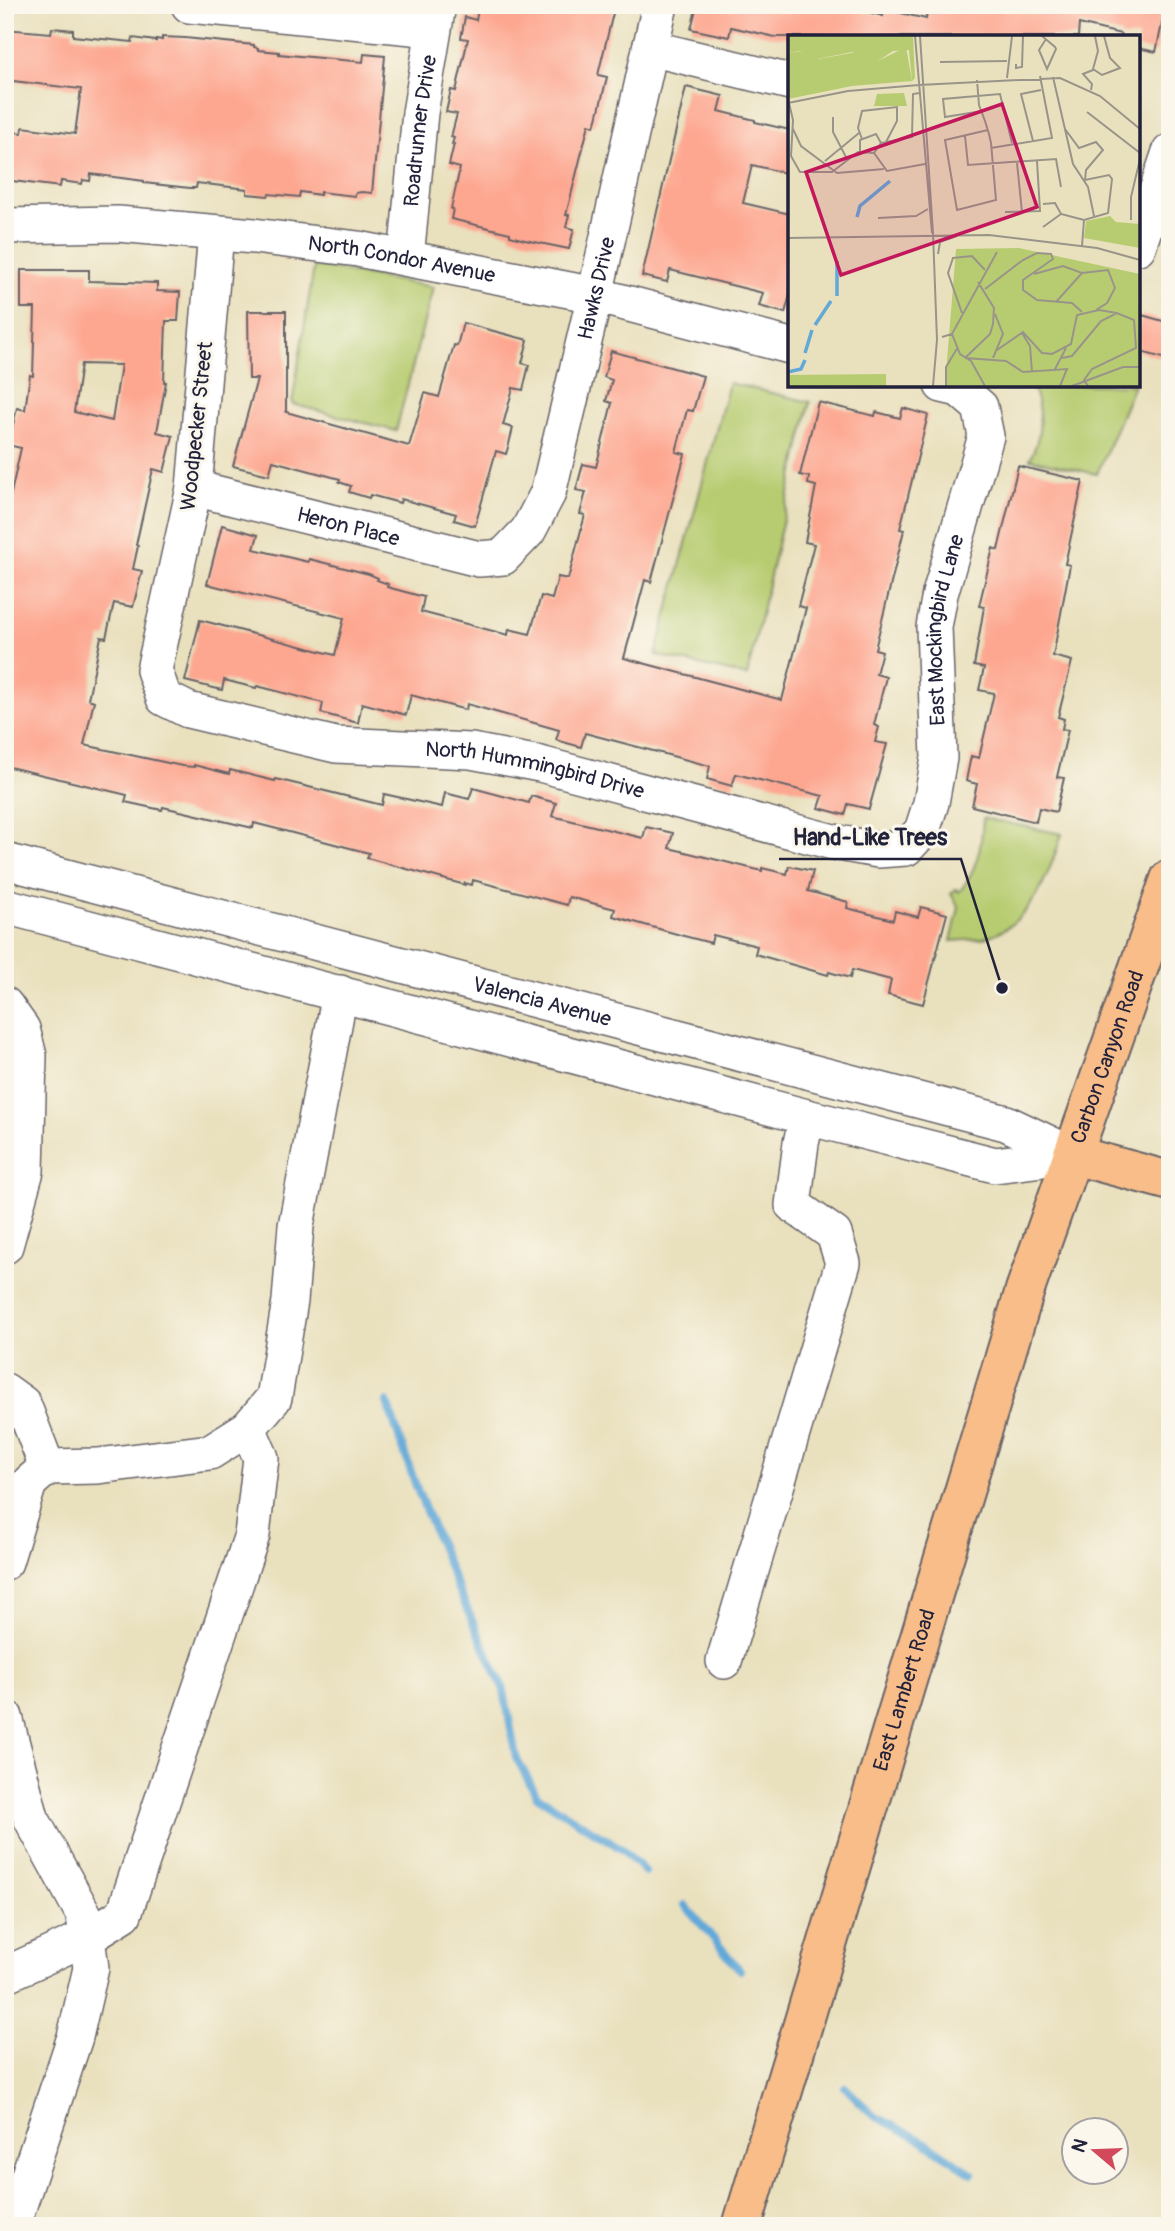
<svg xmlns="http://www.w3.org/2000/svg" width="1175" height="2231" font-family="Pangolin,sans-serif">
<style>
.park{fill:#b7cc71;stroke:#6c7756;stroke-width:2}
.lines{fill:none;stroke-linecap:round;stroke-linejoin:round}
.stream{stroke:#62a9d8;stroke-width:8}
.building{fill:#fda791;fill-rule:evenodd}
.minor-casing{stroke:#686468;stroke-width:38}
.major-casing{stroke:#686468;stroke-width:42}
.minor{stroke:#fff;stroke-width:35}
.major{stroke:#f8bd89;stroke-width:38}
.labels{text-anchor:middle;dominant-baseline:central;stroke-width:6;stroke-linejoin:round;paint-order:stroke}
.street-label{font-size:21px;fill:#22223b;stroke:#fbf7ec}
.inset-river{fill:none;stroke:#62a9d8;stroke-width:3.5}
.inset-road{fill:none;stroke:#999489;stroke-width:2}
.view{fill:#c2185b;fill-opacity:0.15;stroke:#c2185b;stroke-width:3.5}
.inset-edge{fill:none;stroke:#22223b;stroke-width:3.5}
.leader{fill:none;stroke:#22223b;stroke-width:2.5}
.callout-dot{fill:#22223b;stroke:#fbf7ec;stroke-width:2.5}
.callout-label{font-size:23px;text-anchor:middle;font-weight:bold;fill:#22223b;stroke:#fbf7ec;stroke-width:6;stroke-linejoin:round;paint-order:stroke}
</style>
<rect width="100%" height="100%" fill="#fbf7ec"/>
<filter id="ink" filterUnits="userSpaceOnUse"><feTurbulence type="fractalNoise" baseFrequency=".0143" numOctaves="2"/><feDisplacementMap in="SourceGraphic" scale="14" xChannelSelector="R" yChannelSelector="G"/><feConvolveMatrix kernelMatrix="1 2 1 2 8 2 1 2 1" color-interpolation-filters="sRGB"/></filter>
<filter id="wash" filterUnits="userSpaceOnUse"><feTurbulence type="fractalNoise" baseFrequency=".00686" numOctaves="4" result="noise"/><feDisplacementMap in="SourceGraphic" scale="28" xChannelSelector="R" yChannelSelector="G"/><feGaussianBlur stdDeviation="1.57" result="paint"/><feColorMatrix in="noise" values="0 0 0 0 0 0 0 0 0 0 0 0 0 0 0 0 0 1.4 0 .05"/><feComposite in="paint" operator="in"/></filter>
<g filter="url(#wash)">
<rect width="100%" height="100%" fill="#e9e0bd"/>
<!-- park -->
<path class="park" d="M314,266L433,287L396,431L292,404Z
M729,383L810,402L747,676L656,655Z
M1032,385H1134L1097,474L1030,459C1043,434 1042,411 1032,385Z
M983,818L1062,834C1048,876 1031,926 983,938C972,940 961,940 951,941L959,908L951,894L956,889L959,892C977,871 982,845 983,818Z"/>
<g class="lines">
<!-- stream -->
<path class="stream" d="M387,1402L417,1489L457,1587L504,1690L516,1757L537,1796L622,1849L645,1872
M685,1905L740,1970
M845,2087L873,2115L923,2141L972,2173
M1025,2222L1033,2226"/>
</g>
<g id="blocks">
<!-- building -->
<path class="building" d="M479,5H615L598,75L607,77L597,119L594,126L589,124L566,215H569L566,227L574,229L569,249L525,240L510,236V233L451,219L453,209H451L460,168L449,165L454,144H452L454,138L451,137L457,114L446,112L451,90L456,91L468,39L461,38L465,17L476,20Z
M697,5H840L883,16L884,9L926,19L928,5H1166L1156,52L1138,48V37H1121V34L1079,24L1078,37H775L731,27L729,37L691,29Z
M52,28L73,30V36L132,42L133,38L156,41V39L162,40V37L185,38L254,45V47L258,48V50L279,52V54L363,62L364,54L385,56L372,193L362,192L356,193L355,196L320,192V195L300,192L299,197L269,194L268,196L247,194V189L197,183L196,188H190L144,183V181L91,174L90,181L83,180L82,184L61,181L60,187L5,180V131L22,133L23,127L75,134L81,89L5,80V29L51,33Z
M686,87L723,96L719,111L755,120V122L790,130V174L752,165L743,203L790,214V295L785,313L759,306L763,293L670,270L667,282L642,276Z
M21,270H89V281L157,283V291L180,292L178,321H166L164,382H166L157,432L173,436L164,472L153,469L136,545L138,546L133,569L142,571L133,607L114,603L106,638L101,637L88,699L94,701L84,745L182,766L194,767V765L229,774L230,770L275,781L276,779L382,805L384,794L442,807L445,793L469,799L473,788L529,803L531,796L556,803L552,816L643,838L646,827L673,833L669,848L762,871V868L787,874L789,866L813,871L808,891L848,902L847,908L893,920L895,911L918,917L921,907L947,914L923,1004L888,995L891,980L852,970L850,978L829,972L828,975L755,954L757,946L713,935L711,943L684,936L613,916L615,909L569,897L567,905L473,880L472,885L465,883V885L367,858L369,853L308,837L254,823L253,828L163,807L162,810L125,802L127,795L5,766V501L9,502L21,448L8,445L17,408L25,410L30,375L33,376L35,308H21ZM81,364L121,365L112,421L74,412Z
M248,311H286V412L409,446L425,393L439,397L454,345L457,346L463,323L528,340L522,363L529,365L523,390L513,388L503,425L513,428L509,444L506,454L496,451L475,526L454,520L456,514L401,499L400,503L370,495L369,498L349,492L351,486L339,482L340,479L273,461L269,475L233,466L257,379H249Z
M1142,315L1170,323V360L1138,351V329Z
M611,351L703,376L693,411L687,410L676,452L685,454L651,582L645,580L624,658L782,700L806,608L798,606L814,544L805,542L816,486L808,484L809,477L800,475L818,402L875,416L876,412L900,418L903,408L928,415L900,529L904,530L875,649L882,651L876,674L886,677L874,725L879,727L875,742L887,744L869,809L848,804L845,815L819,808L823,796L736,774L732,786L707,779L710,766L585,733L581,747L556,740L559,730L467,704L466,710L411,695L406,715L362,703L358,723L321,713L323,703L257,686L256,688L224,680L222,690L185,681L200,620L335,655L344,618L207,584L222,525L258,535L254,549L308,562L309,559L369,574L378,578L377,580L388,584L387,587L424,597L421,612L508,635L509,629L530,634L541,596L552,599L558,577L568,579L585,515L580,514L586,492L576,490L583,464L596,467L612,403L606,401L612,380L604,377Z
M1018,466L1083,481L1065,564L1070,565L1053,656L1072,661L1058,717L1064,719L1062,729L1068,730L1057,777L1064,778L1056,812L1039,808L1036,822L972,806L977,784L966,781L971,756L979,758L994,693L979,690L984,668L974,666L984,607L979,606L993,548L998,550Z"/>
</g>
</g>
<g filter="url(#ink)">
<use href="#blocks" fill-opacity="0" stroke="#686468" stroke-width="2"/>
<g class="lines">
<!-- minor casing -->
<g class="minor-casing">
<g id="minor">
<path d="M189,5L433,29"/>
<path d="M650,48L790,82"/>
<path id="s1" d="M5,226L118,224L254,236L358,249L595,295L790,346"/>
<path id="s2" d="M216,233L194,488L154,670L164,698L188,710L336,745L471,751L540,764L833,842L878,850L906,848L922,831L931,803L939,758L934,627L940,594L986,436L980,407L959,389L942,385"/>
<path d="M1138,247L1170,152"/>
<path id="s3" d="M406,258L420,113L438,5"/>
<path id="s4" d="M194,488L479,559L503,557L528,531L548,493L595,295L660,5"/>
<path id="s5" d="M5,861L1006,1123L1073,1155"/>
<path d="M5,906L807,1117L995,1165L1073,1155"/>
<path d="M5,1005L22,1029L29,1056L26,1171L5,1246"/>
<path d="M5,1391L23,1404L47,1467"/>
<path d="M5,1562L29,1483L47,1467L98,1466L210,1452L248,1428L274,1398L290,1301L296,1226L340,993"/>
<path d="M724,1661L843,1263L834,1234L793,1205L801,1143L807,1117"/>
<path d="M5,1717L31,1818L84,1915L91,1968L75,2037L12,2226"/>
<path d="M5,1975L87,1937L124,1914L252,1535L261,1458L248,1428"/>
</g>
</g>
<!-- major casing -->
<g class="major-casing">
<g id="major">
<path d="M1073,1155L1170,1181"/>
<path id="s6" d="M742,2226L1025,1290L1170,879"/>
</g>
</g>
<!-- minor -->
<use href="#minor" class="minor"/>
<!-- major -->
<use href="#major" class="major"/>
</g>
</g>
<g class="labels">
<!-- street labels -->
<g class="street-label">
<text stroke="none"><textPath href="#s3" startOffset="128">Roadrunner Drive</textPath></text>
<text stroke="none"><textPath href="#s1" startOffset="399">North Condor Avenue</textPath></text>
<text stroke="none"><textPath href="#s4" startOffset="607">Hawks Drive</textPath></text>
<text transform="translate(197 426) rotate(-84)">Woodpecker Street</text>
<text stroke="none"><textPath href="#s4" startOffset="159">Heron Place</textPath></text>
<text stroke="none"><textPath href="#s2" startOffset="1461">East Mockingbird Lane</textPath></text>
<text stroke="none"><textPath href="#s2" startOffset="852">North Hummingbird Drive</textPath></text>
<text stroke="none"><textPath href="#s5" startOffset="555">Valencia Avenue</textPath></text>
<text stroke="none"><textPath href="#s6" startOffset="1225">Carbon Canyon Road</textPath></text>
<text stroke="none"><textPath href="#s6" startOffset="560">East Lambert Road</textPath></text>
</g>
</g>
<!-- overview -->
<g transform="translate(788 35)">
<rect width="352" height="352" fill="#e9e0bd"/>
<path d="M0,1H125L127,43L124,46L121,15L105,16L90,26L64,17L29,24L12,16L0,18ZM231,213L352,239V351H157L168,214Z" fill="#b7cc71"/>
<path d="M118,12L124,46L64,51L0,64V18L16,16L30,24L86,14L90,26ZM116,58L119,71H86L89,59ZM322,181L328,187L352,189V213L296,203L298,186ZM98,339V351H0V340Z" fill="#b7cc71"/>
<path class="inset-river" d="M69,182L72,171L102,146M49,261V226M27,290L43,266M17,318L24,295M0,337L13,334L17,325"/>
<path class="inset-road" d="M127,1L144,198M132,1L145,198M254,1L267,12L268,14L259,34L251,15L258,4M307,1L310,16L305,34L314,40L332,33L322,23L316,1M152,27L219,26M228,29V33L234,32L235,1M265,42L285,129L300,152L306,181M219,43L224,1M189,45L191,70L197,86L201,99L203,108L208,165L169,175L157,105L200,95M131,50L272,43L312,61L352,94M303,55L304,49L295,39L305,35M0,68L60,56L131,50M1,68L5,85L3,121L12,137H44L70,117L86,118L99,136L137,129M194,76L157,82L155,64L212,59L224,108M299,77L352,118M45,82V97L59,124M5,94L13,111L49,138L96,134M277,94L291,113L308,107L315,115L298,135L297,145L321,140L324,144L320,178L296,185L294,211M177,101L180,130L268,124L273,152M74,104L70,93L74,76L109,72V86L98,107M245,106L233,59L253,55M93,108L124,102L125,59L131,58M203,113L264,103L252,41M72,117V105L88,99L93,108L86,118M37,126L71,98M229,128L234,177M255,169L267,168L273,179L296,185M217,177L252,176L249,126M90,183L128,181L140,174M343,185V162L352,124M255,192L273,179M145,198L149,305L145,351M0,203L201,200L309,213L352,225M150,219L152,207L169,201M246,239L275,231L294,238L320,235L327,253L319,268L308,275M197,254L235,225L249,218L263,219L265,224L235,245V255L249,265L284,268L294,277M268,267L294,238M174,278L160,238L165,223L184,221L197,235M234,298L242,311L244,337M164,299L172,319L183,326L197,351M154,302L164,299L209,217M209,315L235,297L254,318L264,319L283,309L289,280L311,275L329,278M177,323L218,326L235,337L279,334L272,351M177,323L202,299L205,289L206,273L190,247M205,323L215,299L207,279M274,323L284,321L313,286L329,278L346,285L348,313L304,334L296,345L300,351M266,336L278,313M158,351V332L170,312M284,351L335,332H352"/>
<path class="view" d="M214,69L249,172L53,240L18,137Z"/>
<rect width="352" height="352" class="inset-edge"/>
</g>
<!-- callouts -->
<path class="leader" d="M1002 988L961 859H779"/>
<circle class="callout-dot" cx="1002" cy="988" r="7"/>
<g class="callout-label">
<text x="870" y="845">Hand-Like Trees</text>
</g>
<!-- margin -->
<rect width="1175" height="2231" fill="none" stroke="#fbf7ec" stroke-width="28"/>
<!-- north arrow -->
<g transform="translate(1095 2151) rotate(289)"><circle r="33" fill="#fbf7ec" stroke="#a4a2a5" stroke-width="2"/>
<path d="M0-5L12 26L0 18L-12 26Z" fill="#d1495b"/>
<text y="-10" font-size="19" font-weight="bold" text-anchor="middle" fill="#22223b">N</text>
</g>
</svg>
